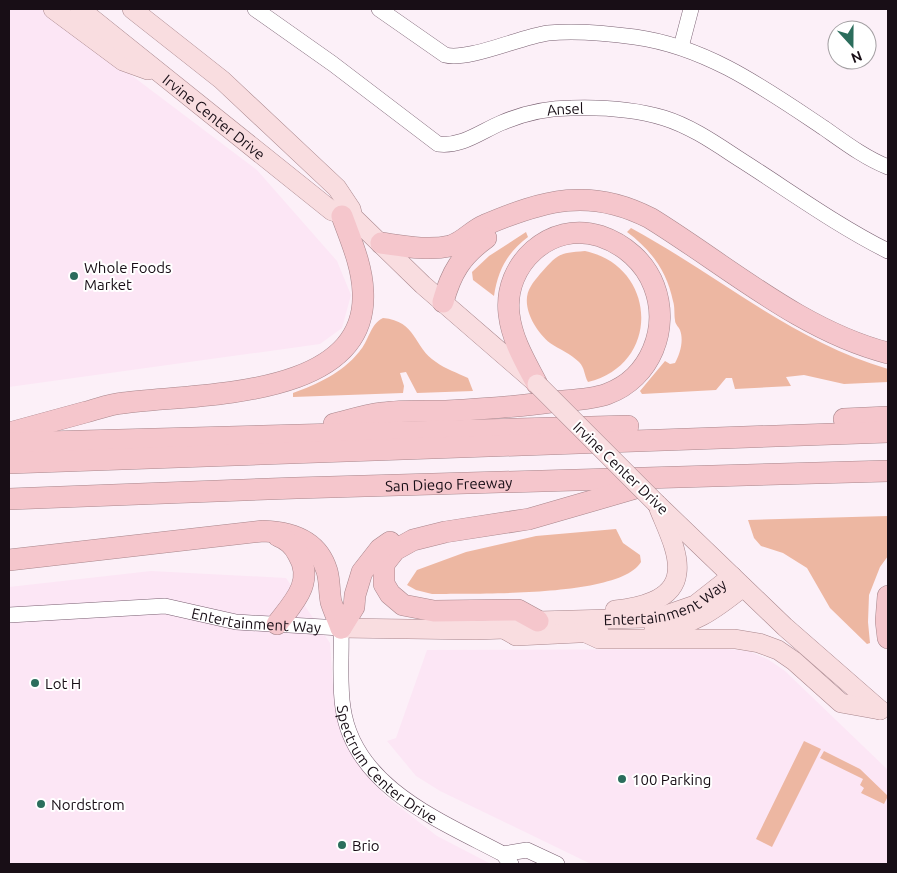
<svg xmlns="http://www.w3.org/2000/svg" width="897" height="873" font-family="Ubuntu,sans-serif">
<style>
.built{fill:#fce6f5}
.green{fill:#edb7a2}
.lines{fill:none;stroke-linecap:round;stroke-linejoin:round}
.minor-casing{stroke:#795f71;stroke-width:16}
.major-casing{stroke:#a8868c;stroke-width:20}
.highway-casing{stroke:#a8868c;stroke-width:22}
.minor{stroke:#fff;stroke-width:15}
.major{stroke:#f9dde0;stroke-width:19}
.highway{stroke:#f5c6cc;stroke-width:21}
.major-bridge-casing{stroke:#a8868c;stroke-width:20;stroke-linecap:butt}
.major-bridge{stroke:#f9dde0;stroke-width:19}
.poi-dot{fill:#2b6d5c;stroke:#fff;stroke-width:2}
.labels{text-anchor:middle;dominant-baseline:central;stroke-width:4;stroke-linejoin:round;paint-order:stroke}
.street-label{font-size:15px;fill:#180e16;stroke:#fff}
.poi-label{font-size:15px;fill:#180e16;stroke:#fff;text-anchor:start}
</style>
<rect width="100%" height="100%" fill="#fcf0f8"/>
<!-- built -->
<path class="built" d="M9,9H48L90,44L257,170L337,261L351,295L342,328L320,344L9,387Z
M151,571L286,578L330,643L334,700L350,752L384,795L437,836L491,864H9V587Z
M726,649L749,651L769,660L785,671L888,770V864H591L440,791L416,776L387,741L396,738L427,650Z"/>
<!-- green -->
<path class="green" d="M631,228C718,275 792,341 888,369V382L844,384L804,375L786,377L791,386L735,389L732,378H726L716,390L642,394L640,391L665,361L670,364L675,363C680,354 684,341 680,330C678,326 675,324 675,320C674,314 675,307 673,301C667,271 651,250 627,232Z
M526,232L528,237C507,253 498,270 494,296L473,280L472,272L489,256Z
M585,251C657,266 662,364 588,382C584,375 585,368 579,362C571,354 559,349 550,343C535,331 519,304 531,286C533,282 537,278 540,274C558,254 558,253 585,251Z
M383,318C417,321 413,347 436,362C445,369 458,373 468,378L473,391L417,393L406,372L400,373L404,386L403,393L293,397V393C318,384 342,373 359,352C369,341 370,324 383,318Z
M888,516V556L880,567L869,595L868,622L870,643L867,644L830,608L807,568L783,553L761,546L754,538L748,520Z
M616,529L623,543L640,555L641,562C620,598 473,593 432,594L416,590L407,585L417,570L466,552L536,536Z
M804,741L821,749L772,847L756,839Z
M824,751L860,769L888,796L884,804L861,793L864,788L860,785L863,779L820,758Z"/>
<g class="lines">
<!-- minor casing -->
<g class="minor-casing">
<g id="minor">
<path id="s1" d="M255,9L333,64L438,144C462,147 480,132 501,123C522,114 548,108 571,108C602,107 634,109 664,118C693,127 719,146 744,162C791,192 838,226 888,251"/>
<path d="M379,9L445,55C468,61 520,37 548,33C576,30 606,33 635,37C707,47 764,88 824,128C844,142 865,158 888,167"/>
<path d="M681,47L691,9"/>
<path id="s2" d="M9,615L165,606L236,622L341,628C342,654 339,683 343,708C354,787 441,821 503,854L511,864"/>
<path d="M503,854L527,850L557,864"/>
</g>
</g>
<!-- major casing -->
<g class="major-casing">
<g id="major">
<path d="M53,9L123,61L148,70"/>
<path id="s3" d="M80,9L332,211L353,217"/>
<path d="M132,9L222,80L337,188L351,209L353,217L423,285L535,382"/>
<path d="M657,504L785,627L880,710"/>
<path d="M615,610C637,608 674,601 677,573C680,552 665,525 658,506"/>
<path id="s4" d="M341,628L476,630L504,629L516,624L538,621L645,618L666,615L695,605L732,576"/>
<path d="M504,629L516,636L599,632"/>
<path d="M654,630C689,629 717,608 743,587"/>
<path d="M586,633L599,639H735L759,643L778,650L794,661L841,703L880,710"/>
</g>
</g>
<!-- highway casing -->
<g class="highway-casing">
<g id="highway">
<path d="M381,243C403,246 428,251 450,246C464,242 472,230 485,225C544,200 590,187 650,218C725,264 801,331 888,353"/>
<path d="M443,302C451,273 461,256 486,238"/>
<path d="M844,419L888,417"/>
<path d="M334,424C350,420 366,415 382,413C402,410 425,411 446,411C481,409 516,407 551,402C569,400 591,400 607,394C651,378 670,328 654,286C645,262 624,244 600,236C551,220 503,264 509,314C512,340 525,361 537,384"/>
<path d="M9,433C34,426 60,419 86,412C98,409 110,404 123,403C194,393 368,401 363,292C362,265 351,241 342,216"/>
<path d="M9,443L628,426"/>
<path d="M9,463L888,432"/>
<path id="s5" d="M9,499L296,488L888,471"/>
<path d="M9,560L263,531C292,532 318,541 327,571C330,582 329,592 331,602C334,611 338,620 341,628"/>
<path d="M888,596L886,621L888,638"/>
<path d="M538,621L518,610L434,611L403,605L390,594L384,584V564L395,550L413,540L445,532L529,519L643,486"/>
<path d="M277,624C293,603 315,582 298,554C294,546 286,539 278,536"/>
<path d="M341,628L354,607L355,595L362,572L380,549L390,542"/>
</g>
</g>
<!-- minor -->
<use href="#minor" class="minor"/>
<!-- major -->
<use href="#major" class="major"/>
<!-- highway -->
<use href="#highway" class="highway"/>
<!-- major-bridge casing -->
<g class="major-bridge-casing">
<path id="major-bridge" d="M537,384L657,504"/>
</g>
<!-- major-bridge -->
<use href="#major-bridge" class="major-bridge"/>
</g>
<!-- markers -->
<g class="poi-dot">
<circle cx="74" cy="276" r="5"/>
<circle cx="35" cy="683" r="5"/>
<circle cx="622" cy="779" r="5"/>
<circle cx="41" cy="804" r="5"/>
<circle cx="342" cy="845" r="5"/>
</g>
<g class="labels">
<!-- street labels -->
<g class="street-label">
<text stroke="none"><textPath href="#s1" startOffset="361">Ansel</textPath></text>
<text stroke="none"><textPath href="#s3" startOffset="172">Irvine Center Drive</textPath></text>
<text transform="translate(621 468) rotate(44)">Irvine Center Drive</text>
<text stroke="none"><textPath href="#s5" startOffset="440">San Diego Freeway</textPath></text>
<text stroke="none"><textPath href="#s4" startOffset="329">Entertainment Way</textPath></text>
<text stroke="none"><textPath href="#s2" startOffset="249">Entertainment Way</textPath></text>
<text stroke="none"><textPath href="#s2" startOffset="488">Spectrum Center Drive</textPath></text>
</g>
<!-- poi labels -->
<g class="poi-label">
<text x="84" y="267">Whole Foods<tspan x="84" dy="17">Market</tspan></text>
<text x="45" y="683">Lot H</text>
<text x="632" y="779">100 Parking</text>
<text x="51" y="804">Nordstrom</text>
<text x="352" y="845">Brio</text>
</g>
</g>
<!-- border -->
<rect width="897" height="873" fill="none" stroke="#180e16" stroke-width="20"/>
<!-- north arrow -->
<g transform="translate(852 45) rotate(159)"><circle r="24" fill="#ffffff" stroke="#a39fa2"/>
<path d="M0-4L9 19L0 12L-9 19Z" fill="#2b6d5c"/>
<text y="-8" font-size="14" font-weight="bold" text-anchor="middle" fill="#180e16">N</text>
</g>
</svg>
